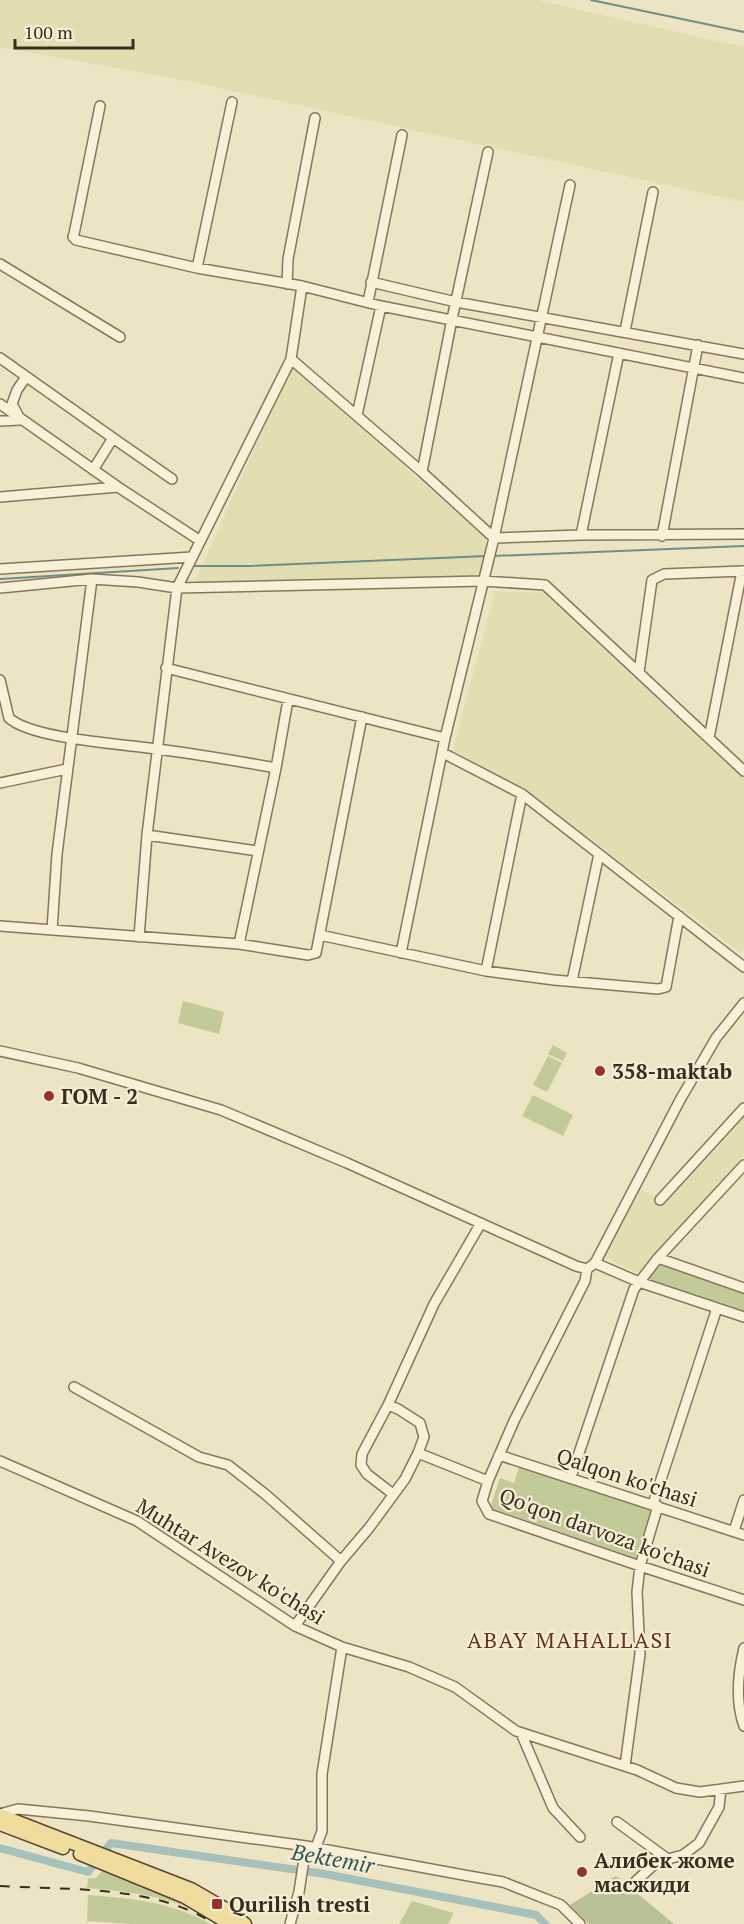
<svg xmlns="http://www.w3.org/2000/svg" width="744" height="1924" font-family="'PT Serif',serif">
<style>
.farmland{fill:#e3deb2}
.green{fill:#c2cb98}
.cemetery{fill:#b9c097}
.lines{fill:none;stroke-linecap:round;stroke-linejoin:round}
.stream{stroke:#6d8f89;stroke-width:2}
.canal{stroke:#a6c1bb;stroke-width:8}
.minor-casing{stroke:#88765b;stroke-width:12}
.major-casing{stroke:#56442f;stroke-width:15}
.minor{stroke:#f8f1d7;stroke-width:9}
.major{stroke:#f0dc9d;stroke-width:12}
.rail{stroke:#382d1f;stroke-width:2;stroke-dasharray:10 10;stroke-linecap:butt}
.poi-dot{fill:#96322c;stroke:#f5eed4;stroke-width:2}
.labels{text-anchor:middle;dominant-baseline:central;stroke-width:4.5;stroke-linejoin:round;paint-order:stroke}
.poi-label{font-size:21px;font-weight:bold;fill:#382d1f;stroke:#f5eed4;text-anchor:start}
.street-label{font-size:21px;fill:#382d1f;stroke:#f5eed4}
.neighbourhood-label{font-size:22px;letter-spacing:1.5px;fill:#64321f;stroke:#f5eed4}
.water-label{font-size:22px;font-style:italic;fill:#2e5757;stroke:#f5eed4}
</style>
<rect width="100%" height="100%" fill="#ede4c4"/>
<!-- farmland -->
<path class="farmland" d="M0,0H537L744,47V202L187,81L0,47Z
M291,365L486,539L481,578L195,582Z
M495,591L543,593L744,779V948L741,953L526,790L453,750Z
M744,1118V1155L639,1274L604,1257L640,1188L663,1205L706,1156L709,1157Z"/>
<!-- green -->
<path class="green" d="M183,1001L224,1012L219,1034L178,1023Z
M553,1045L567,1053L563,1061L548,1054Z
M548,1056L562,1063L547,1092L533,1085Z
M533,1095L573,1115L563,1136L522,1116Z
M660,1262L744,1291V1314L653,1283L648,1278Z
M520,1464L651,1510L636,1558L490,1508L500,1478L514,1483Z
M102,1871L186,1903L198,1912C164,1895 124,1891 87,1888L88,1878H96Z
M88,1895C130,1898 173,1902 210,1924H132L87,1921Z
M412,1901L454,1913L448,1924H399Z"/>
<!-- cemetery -->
<path class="cemetery" d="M616,1876L674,1924H589L570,1905Z"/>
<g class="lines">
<!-- stream -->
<path class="stream" d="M591,0L744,32
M493,556L744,546
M193,566H250L487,556
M0,579L178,568"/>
<!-- canal -->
<path class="canal" d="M0,1848L88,1872L111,1843L325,1874L536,1915L545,1924"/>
<!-- minor casing -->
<g class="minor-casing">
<path id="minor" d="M100,106L74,234L73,237L76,240L197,268L302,286L381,306L744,378
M0,264L120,337
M197,268L232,102
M371,282L456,302L744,354
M287,284L288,259L315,118
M368,302L402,135
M625,331L653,192
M0,358L113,438L93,470
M291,359L422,472L494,538L581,535L744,534
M0,404L118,487L199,540
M357,415L381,306
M19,417L12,404L17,390L26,377
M0,421L20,420
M113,438L172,479
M422,472L452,319L488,152
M0,497L118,487
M581,535L619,353
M662,536L698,345
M0,569L192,557
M0,588L92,579L138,582L177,588L483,581L545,585L744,771
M166,668L445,738
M639,672L652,580L664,574L744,571
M0,680L9,718C32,739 123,744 157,749C197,754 237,761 276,768
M709,738L742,571
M443,753L522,794L744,967
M0,783L67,769
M147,835L258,851
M0,926L239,944L308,955L316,953L362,717
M52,930L57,854L92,579
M320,935L486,971L554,980L658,989L666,987L679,916
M139,937L147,835L177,588L291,359L302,286
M239,944L276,768L288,700
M401,953L445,738L494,538L570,185
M486,971L522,794
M572,981L599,854
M0,1051L78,1068L221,1110L347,1163L576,1266L587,1269
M660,1200L744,1108
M658,1258L744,1288
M595,1263L639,1282L744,1317
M74,1387L199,1457L228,1465L265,1494L341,1561
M418,1453L488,1481L482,1501L489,1514L640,1566L744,1600
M499,1455L744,1535
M0,1461L137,1521L295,1626L342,1647L409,1667L455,1687L516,1731L637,1770L676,1788L700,1792L744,1786
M571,1477L634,1289L658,1258L744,1165
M488,1481L514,1421L585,1281L587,1269L595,1263L680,1100L716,1038L744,1003
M393,1494L367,1474L361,1465L362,1454L388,1405L434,1304L481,1223
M653,1504L717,1308
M734,1531L744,1500
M295,1626L341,1561L369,1528L405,1479L418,1453L424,1437L420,1423L398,1409L388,1405
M744,1648C738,1673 735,1701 744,1726
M521,1733L553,1808L580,1837
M625,1766L640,1654L637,1592L640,1566L658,1506
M0,1814L18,1809L89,1816L306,1846L469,1876L503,1882L561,1905L580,1924
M617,1822L669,1860
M316,1847L322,1831V1774L342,1647
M636,1881L657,1862L683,1855L699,1843L719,1807L721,1789
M290,1924L299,1892L306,1846"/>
</g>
<!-- major casing -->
<g class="major-casing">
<path id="major" d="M0,1815L191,1889L224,1908L245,1924
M0,1824L63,1848
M80,1854L185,1897L230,1924"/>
</g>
<!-- minor -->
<use href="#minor" class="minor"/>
<!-- major -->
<use href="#major" class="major"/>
<!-- rail -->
<path class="rail" d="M0,1886C67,1890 157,1885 214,1924"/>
</g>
<!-- markers -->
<g class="poi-dot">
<circle cx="600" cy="1071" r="6"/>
<circle cx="49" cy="1096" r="6"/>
<circle cx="582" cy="1872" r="6"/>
<rect x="211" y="1898" width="12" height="12" rx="3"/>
</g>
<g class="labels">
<!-- poi labels -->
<g class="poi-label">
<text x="612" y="1071">358-maktab</text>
<text x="61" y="1096">ГОМ - 2</text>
<text x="594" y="1860">Алибек жоме<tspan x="594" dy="24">масжиди</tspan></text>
<text x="229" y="1904">Qurilish tresti</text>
</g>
<!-- street labels -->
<g class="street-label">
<text transform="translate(627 1477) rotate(18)">Qalqon ko'chasi</text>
<text transform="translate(605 1532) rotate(20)">Qo'qon darvoza ko'chasi</text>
<text transform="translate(231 1561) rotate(32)">Muhtar Avezov ko'chasi</text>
</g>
<!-- neighbourhood labels -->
<g class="neighbourhood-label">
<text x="570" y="1639">ABAY MAHALLASI</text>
</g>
<!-- water labels -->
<g class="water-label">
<text transform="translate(333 1858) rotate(10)">Bektemir</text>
</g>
</g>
<!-- scale -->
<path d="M15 39v9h118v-9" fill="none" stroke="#382d1f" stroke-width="3"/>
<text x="24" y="39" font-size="18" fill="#382d1f" stroke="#f5eed4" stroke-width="4.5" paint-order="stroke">100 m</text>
</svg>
